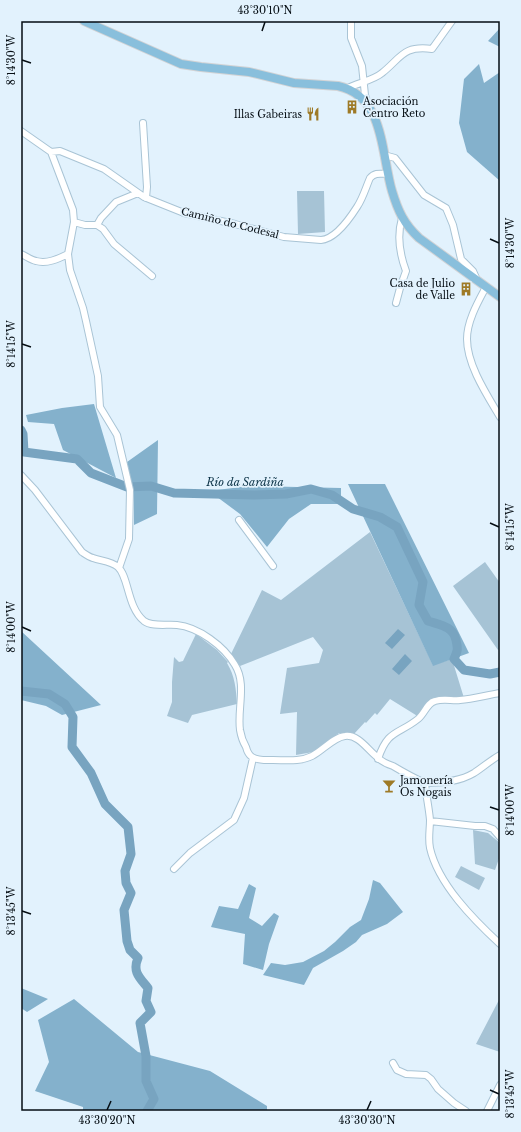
<svg xmlns="http://www.w3.org/2000/svg" width="521" height="1132" font-family="'Libre Baskerville',serif">
<style>
.green{fill:#a6c3d5}
.forest{fill:#84b1cc}
.water{fill:#78a4c0}
.lines{fill:none;stroke-linecap:round;stroke-linejoin:round}
.river{stroke:#78a4c0;stroke-width:9}
.minor-casing{stroke:#a9c4d5;stroke-width:8}
.major-casing{stroke:#d2d3d5;stroke-width:10}
.minor{stroke:#fff;stroke-width:6}
.major{stroke:#89bfdc;stroke-width:8}
.ticks{fill:none;stroke:#050d13;stroke-width:1.5}
.labels{text-anchor:middle;dominant-baseline:central;stroke-width:3.5;stroke-linejoin:round;paint-order:stroke}
.poi-label{font-size:10px;fill:#050d13;stroke:#e2f2fd;text-anchor:start}
.street-label{font-size:10px;fill:#050d13;stroke:#e2f2fd}
.water-label{font-size:11px;font-style:italic;fill:#0b3246;stroke:#e2f2fd}
.neatline{fill:none;stroke:#050d13;stroke-width:1.5}
.ticks-label{font-size:10px;text-anchor:middle;fill:#050d13}
</style>
<rect width="100%" height="100%" fill="#e2f2fd"/>
<!-- green -->
<path class="green" d="M297,191H324L325,232L298,234Z
M370,532L433,665L452,659L464,698H438L419,717L390,699L377,715L375,713L366,723L365,722L354,734L339,733L313,752L296,755L297,712L280,714L287,668L319,663L323,650L313,637L240,666L231,654L262,590L281,600Z
M485,562L500,583V649L498,650L453,586Z
M196,634L217,650L228,662L227,663C235,676 236,689 237,704L192,715L188,723L167,716L172,702V682L174,657L179,662L183,661Z
M473,830L488,833L500,843V856L495,870L475,864Z
M461,866L485,878L479,890L455,877Z
M500,998V1052L476,1044Z"/>
<!-- forest -->
<path class="forest" d="M500,28V47L488,41Z
M479,64L484,83L500,72V181L467,152L459,123L464,79Z
M94,404L116,478L63,450L54,424L28,422L26,415L62,408Z
M158,440L157,514L134,525V494L127,462Z
M348,484H385L469,653L433,666Z
M249,486L341,488V504H311L289,519L267,547L240,514L209,491Z
M21,631L101,705L62,715L46,706L21,700Z
M373,880L380,883L403,912L387,924L362,935L356,942L343,951L313,968L304,985L263,975L271,963L285,965L303,962L324,951L335,942L350,927L361,920L369,899Z
M249,884L256,888L249,918L262,926L274,913L279,916L269,944L263,970L243,964L245,934L211,927L219,906L238,909Z
M21,988L48,999L27,1012L21,1008Z
M74,999L138,1052L210,1071L267,1106V1111H83V1107L35,1091L49,1062L38,1020Z"/>
<!-- water -->
<path class="water" d="M398,629L405,635L392,649L385,643Z
M405,654L412,661L399,675L392,669Z"/>
<g class="lines">
<!-- river -->
<path class="river" d="M21,430L23,434L24,452L77,459L91,473L127,487L151,486L174,493L254,495L286,494L311,489L332,495L353,509L380,517L397,527L423,582L419,605L428,621C440,625 453,626 456,640C458,649 458,650 454,659L464,670L490,674L500,672
M21,691L49,694L65,704L73,717L72,747L91,773L105,804L128,827L131,854L125,871L126,883L131,893L124,910L127,941L130,950L138,958C132,972 140,978 148,988L146,1001L151,1012L140,1023L146,1056V1081L154,1099L147,1111"/>
<!-- minor casing -->
<g class="minor-casing">
<path id="minor" d="M351,21V38L362,66L365,95L368,104
M348,88C358,83 374,80 382,73C401,58 403,45 432,49L452,21
M143,123L147,187L146,198
M21,131L51,152L73,210L74,222L68,254L70,270L83,308L86,321L98,376L100,407L117,435L130,490L129,539L119,568
M51,152L60,151L104,169L144,197L184,213L235,224L284,237L321,240C335,239 350,218 357,207C363,198 366,187 370,178C375,172 381,174 388,174
M384,155L395,158L424,195L446,208L453,225L461,259L473,271L477,280
M74,222L85,225H97L103,229L114,244L152,276
M97,225L101,218L116,202L138,193
M21,254C26,256 31,260 36,261C47,264 58,259 68,254
M486,287C478,302 467,321 467,339C467,365 487,395 500,417
M396,303L400,288L406,271C400,255 397,235 402,218
M21,475L35,490L82,552C85,554 89,557 93,558C101,561 111,561 118,567C129,577 127,607 144,621C152,627 167,624 177,625C198,627 224,646 235,665C247,684 237,709 240,730C241,736 243,742 246,747C247,751 249,755 252,757C258,761 267,760 273,760C286,760 300,762 312,756C322,751 334,737 345,736C358,734 368,750 377,757C381,761 387,764 393,766C403,772 414,778 425,783C426,795 429,808 430,820C430,830 428,838 430,848C438,884 474,920 500,944
M239,520L273,566
M378,759C388,729 398,735 418,719C425,713 427,703 435,701C444,698 452,701 460,700C473,699 487,695 500,693
M425,783C441,783 459,782 474,773C483,767 491,760 500,755
M430,821L475,826H485L493,829L500,837
M174,869L190,853L234,820L244,798L253,758
M393,1063L397,1070L406,1074L426,1075L431,1079L438,1089L454,1103L466,1111
M487,1111L500,1085"/>
</g>
<!-- major casing -->
<g class="major-casing">
<path id="major" d="M84,21L181,64L201,67L249,72L294,83L338,86C385,96 381,154 392,191C398,211 404,224 419,238L500,297"/>
</g>
<!-- minor -->
<use href="#minor" class="minor"/>
<!-- major -->
<use href="#major" class="major"/>
</g>
<!-- ticks -->
<path class="ticks" d="M262,31L265,22M22,60L31,63M490,239L499,243M22,344L31,347M490,523L499,527M22,627L31,631M490,807L499,810M22,911L31,914M490,1090L499,1094M107,1110L111,1101M367,1110L371,1101"/>
<!-- icons -->
<defs>
<g id="building-bare" transform="scale(1.08)"><path d="M-4-6H4V6H1V3H-1V6H-4ZM-2.5-4.3h1.7v1.8h-1.7ZM.8-4.3h1.7v1.8H.8ZM-2.5-1h1.7V.8h-1.7ZM.8-1h1.7V.8H.8Z" fill="#9e7a26" stroke="#e2f2fd" stroke-width="2.5" paint-order="stroke"/></g>
<g id="restaurant-bare" transform="scale(1.08)"><path d="M-5-6h1v4h1v-4h1v4h1v-4h1v5L-1.5 .5V6h-2V.5L-5-1ZM5-6V6H3V1.5H1.5Q1.5-4 5-6Z" fill="#9e7a26" stroke="#e2f2fd" stroke-width="2.5" paint-order="stroke"/></g>
<g id="bar-bare" transform="scale(1.08)"><path d="M-6-5H6L.8 .8V4.5H3.5V6h-7V4.5H-.8V.8Z" fill="#9e7a26" stroke="#e2f2fd" stroke-width="2.5" paint-order="stroke"/></g>
</defs>
<g fill-rule="evenodd">
<use href="#building-bare" x="352" y="107"/>
<use href="#restaurant-bare" x="313" y="114"/>
<use href="#building-bare" x="466" y="289"/>
<use href="#bar-bare" x="389" y="786"/>
</g>
<g class="labels">
<!-- poi labels -->
<g class="poi-label">
<text x="363" y="101">Asociación<tspan x="363" dy="12">Centro Reto</tspan></text>
<text x="302" y="114" text-anchor="end">Illas Gabeiras</text>
<text x="455" y="283" text-anchor="end">Casa de Julio<tspan x="455" dy="12">de Valle</tspan></text>
<text x="400" y="780">Jamonería<tspan x="400" dy="12">Os Nogais</tspan></text>
</g>
<!-- street labels -->
<g class="street-label">
<text transform="translate(230 223) rotate(14)">Camiño do Codesal</text>
</g>
<!-- water labels -->
<g class="water-label">
<text x="245" y="482">Río da Sardiña</text>
</g>
</g>
<!-- border -->
<rect width="521" height="1132" fill="none" stroke="#e2f2fd" stroke-width="44"/>
<rect x="22" y="22" width="477" height="1088" class="neatline"/>
<g class="ticks-label">
<text x="265" y="14">43°30'10"N</text>
<text transform="translate(11 60) rotate(-90)" y="4">8°14'30"W</text>
<text transform="translate(510 243) rotate(-90)" y="4">8°14'30"W</text>
<text transform="translate(11 344) rotate(-90)" y="4">8°14'15"W</text>
<text transform="translate(510 527) rotate(-90)" y="4">8°14'15"W</text>
<text transform="translate(11 627) rotate(-90)" y="4">8°14'00"W</text>
<text transform="translate(510 810) rotate(-90)" y="4">8°14'00"W</text>
<text transform="translate(11 911) rotate(-90)" y="4">8°13'45"W</text>
<text transform="translate(510 1094) rotate(-90)" y="4">8°13'45"W</text>
<text x="107" y="1124">43°30'20"N</text>
<text x="367" y="1124">43°30'30"N</text>
</g>
</svg>
